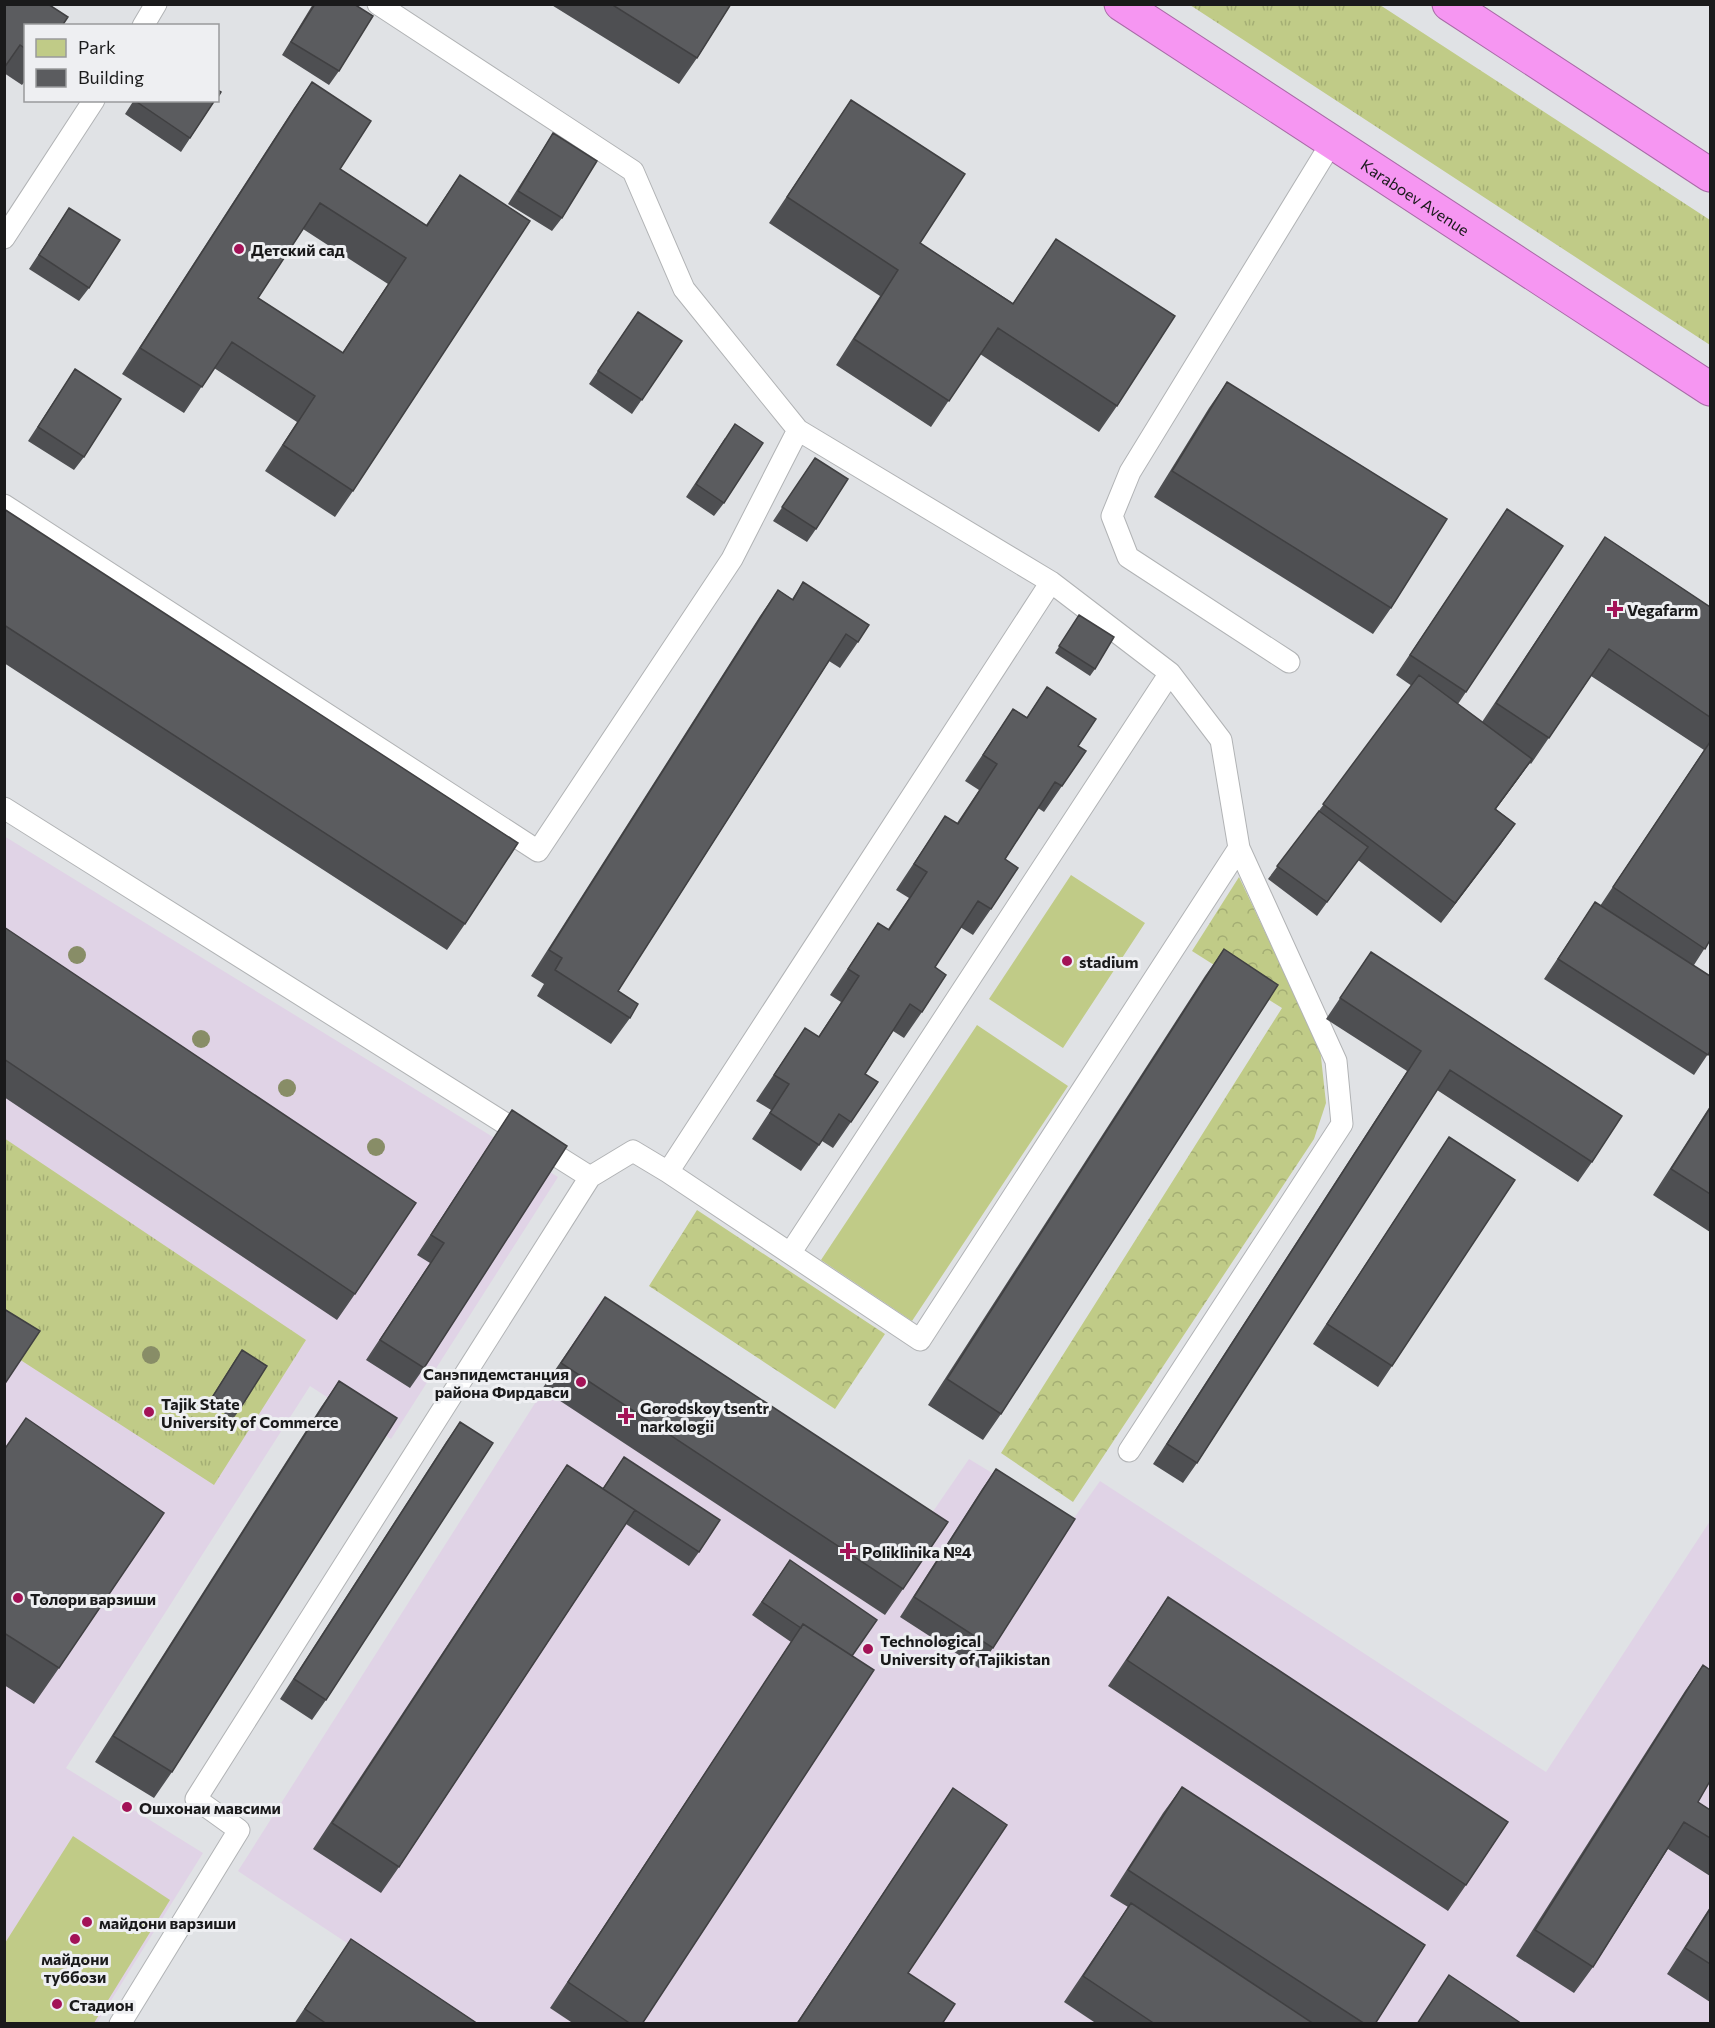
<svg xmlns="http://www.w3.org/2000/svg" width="1715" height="2028" font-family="Commissioner,sans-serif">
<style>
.education{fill:#e0d3e6}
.grass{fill:url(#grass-tufts)}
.forest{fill:url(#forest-crowns)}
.park{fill:#c0cb87}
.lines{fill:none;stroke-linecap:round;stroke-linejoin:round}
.lane-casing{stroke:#b1b3b5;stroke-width:23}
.highway-casing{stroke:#a96ba7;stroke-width:35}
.lane{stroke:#fff;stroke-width:21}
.highway{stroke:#f696f2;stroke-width:33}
.tree{fill:#888d67}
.wall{fill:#4e4f52;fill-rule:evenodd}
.shaded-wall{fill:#404042}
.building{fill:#5b5c5f;stroke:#404042;stroke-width:1.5;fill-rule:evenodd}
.poi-dot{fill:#a31357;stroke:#eeeff2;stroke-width:2}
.labels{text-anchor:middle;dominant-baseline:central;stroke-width:6;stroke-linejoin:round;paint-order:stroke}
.street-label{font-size:16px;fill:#1a1a1b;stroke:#eeeff2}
.poi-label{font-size:16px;font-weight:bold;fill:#1a1a1b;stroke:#eeeff2;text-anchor:start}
</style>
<defs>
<pattern id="grass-tufts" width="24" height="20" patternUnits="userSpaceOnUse" patternTransform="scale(1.5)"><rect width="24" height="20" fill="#c0cb87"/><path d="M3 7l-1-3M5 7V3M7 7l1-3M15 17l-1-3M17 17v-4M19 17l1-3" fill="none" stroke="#a4ae74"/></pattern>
<pattern id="forest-crowns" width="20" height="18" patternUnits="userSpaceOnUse" patternTransform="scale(1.5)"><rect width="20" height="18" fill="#c0cb87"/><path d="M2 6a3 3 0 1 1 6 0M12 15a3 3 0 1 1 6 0" fill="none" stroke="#a4ae74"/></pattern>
</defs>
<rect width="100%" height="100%" fill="#e0e2e5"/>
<!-- education -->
<path class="education" d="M4,836L558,1177L391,1439L310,1386L66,1768L203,1853L97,2023H5Z
M598,1304L923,1526L969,1459L1072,1521L1100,1481L1546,1772L1710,1521V2023H468L238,1871Z"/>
<!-- grass -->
<path class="grass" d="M1190,5H1380L1710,220V345Z
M4,1138L306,1340L214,1485L5,1350Z"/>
<!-- forest -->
<path class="forest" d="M1239,877L1320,1048L1326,1103L1314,1139L1073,1502L1001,1453L1282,1008L1192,951Z
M697,1210L885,1334L835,1409L649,1286Z"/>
<!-- park -->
<path class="park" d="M1071,875L1145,923L1063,1048L989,999Z
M977,1025L1068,1086L912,1321L821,1260Z
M73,1836L170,1900L94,2023H5V1943Z"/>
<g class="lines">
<!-- lane casing -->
<g class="lane-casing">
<path id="lane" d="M143,26L156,4
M4,238L94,100
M4,505L538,851L732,559L798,430L684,289L633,171L378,4
M1289,662L1128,557L1112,516L1130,472L1332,142
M4,808L590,1177
M668,1172L920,1340L1239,848L1221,740L1170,673L1051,582L798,430
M791,1252L1170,673
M1129,1451L1342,1124L1336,1061L1239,848
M120,2024L239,1830L196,1799L590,1177L633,1151L668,1172L1051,582"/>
</g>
<!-- highway casing -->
<g class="highway-casing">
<g id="highway">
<path id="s1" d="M1121,4L1710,389"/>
<path d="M1449,4L1710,175"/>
</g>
</g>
<!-- lane -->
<use href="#lane" class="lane"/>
<!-- highway -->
<use href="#highway" class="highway"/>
</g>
<!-- trees -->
<g class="tree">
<circle cx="77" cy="955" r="9"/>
<circle cx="201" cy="1039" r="9"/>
<circle cx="287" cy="1088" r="9"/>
<circle cx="376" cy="1147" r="9"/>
<circle cx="151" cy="1355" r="9"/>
</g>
<!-- wall -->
<path class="wall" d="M4,4L26,26V80L22,85L4,73Z
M313,4H354L339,71L329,85L282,55Z
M550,4H731L697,58L679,84Z
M312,82L340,169L426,225L460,175L353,491L335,517L265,471L297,422L214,368L184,413L122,374L294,108ZM303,229L388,284L342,353L258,298Z
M134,100H215L181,152L125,114Z
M851,100L920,243L1013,303L1056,239L1117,406L1099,432L980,354L931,427L836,365L880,296L769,223Z
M553,133L562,218L552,231L508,204Z
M69,208L89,288L79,301L29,269Z
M638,312L682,341L632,414L589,384Z
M75,369L84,457L74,470L28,441Z
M1227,382L1391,608L1373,634L1154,497L1209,408Z
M725,438L724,503L714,516L686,497Z
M815,458L816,529L807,542L773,521Z
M4,509L465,924L447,950L4,663Z
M1507,509L1466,692L1458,704L1482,722L1605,537L1710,607V940L1694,965L1710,1051L1694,1075L1544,979L1595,902L1600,906L1704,750L1591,676L1531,764L1530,763L1496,809L1515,824L1441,923L1358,860L1317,916L1268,879L1412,686L1396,675Z
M803,582L858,642L840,668L829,661L618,991L630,1018L611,1044L537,996L544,984L531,976L760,616L778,590L792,599Z
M1079,615L1095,669L1090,676L1055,653Z
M1047,687L1078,746L1062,786L1044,812L1038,808L1005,859L991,909L973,935L960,927L935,967L922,1012L904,1038L893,1031L865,1074L851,1122L833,1148L822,1141L801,1171L752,1139L771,1110L756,1101L805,1028L818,1037L841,1002L830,995L878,923L888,929L909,898L896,890L945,816L957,823L979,790L965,781L1013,709L1027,717Z
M4,927L355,1294L337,1320L4,1097Z
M1224,949L1001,1414L983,1440L928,1405L1205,976Z
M1371,952L1592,1162L1578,1182L1437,1090L1197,1463L1183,1483L1153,1464L1407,1071L1326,1019Z
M1710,1106V1232L1653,1195Z
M512,1110L424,1368L410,1388L366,1360L430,1263L417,1255Z
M1449,1137L1392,1366L1378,1387L1313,1344Z
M605,1297L903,1589L885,1615L542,1389Z
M237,1357L238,1412L233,1419L208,1403Z
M339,1381L172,1772L154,1798L95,1762L321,1407Z
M460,1422L326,1700L312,1720L280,1699L446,1442Z
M4,1449L59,1668L34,1704L4,1685Z
M624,1457L699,1552L689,1566L626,1524L399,1867L381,1893L313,1849L549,1491L567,1465L603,1488Z
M996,1469L993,1648L979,1668L900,1617L982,1489Z
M790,1560L852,1656L642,2024H574L550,2008L791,1642L752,1615Z
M1168,1597L1466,1885L1448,1911L1108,1686Z
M1703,1665L1698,1802L1710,1810V1876L1668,1849L1593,1967L1574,1993L1516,1956L1685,1691Z
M1182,1787L1375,2024H1097L1064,2002L1128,1907L1110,1896L1163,1813Z
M953,1788L908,1973L942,2024H796Z
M1710,1907V2002L1667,1974Z
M351,1939L478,2024H294Z"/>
<!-- shaded-wall -->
<path class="shaded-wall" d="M1532,759L1518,779L1481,829L1495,809Z
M1515,824L1501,844L1441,923L1455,903Z"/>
<!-- building -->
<path class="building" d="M4,4H48L68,17L62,26H26V49L20,45L4,68Z
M315,4H354L373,16L339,71L291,42Z
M611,4H731L697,58Z
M312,82L371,121L340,169L427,226L460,175L530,221L353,491L283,445L315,396L232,342L202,387L140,348ZM320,203L406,258L343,353L258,298Z
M218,90L221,92L218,97Z
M134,100H215L190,138Z
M851,100L965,174L920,243L1013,304L1056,239L1175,316L1117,406L998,328L949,401L854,339L898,270L787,197Z
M553,133L597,161L562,218L518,191Z
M69,208L120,240L89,288L39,255Z
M638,312L682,341L642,400L598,371Z
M75,369L121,399L84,457L38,427Z
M1227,382L1447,519L1391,608L1172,471Z
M735,424L763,443L724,503L696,484Z
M815,458L848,479L816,529L782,507Z
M4,509L518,843L465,924L4,625Z
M1507,509L1563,546L1466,692L1410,655Z
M1605,537L1710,607V717L1609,649L1549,738L1496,703Z
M803,582L869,625L858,642L846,634L618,991L638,1004L630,1018L555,970L562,958L549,950L778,590L793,600Z
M1079,615L1114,637L1095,669L1059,646Z
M1419,675L1532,759L1495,809L1515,824L1455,903L1323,804Z
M1047,687L1096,719L1078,746L1086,751L1062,786L1055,782L1005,859L1018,868L991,909L978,901L935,967L946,975L922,1012L910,1004L865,1074L878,1082L851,1122L839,1114L819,1145L770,1113L789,1084L774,1075L805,1028L819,1037L859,976L848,969L878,923L889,930L927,872L914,864L945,816L958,824L997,764L983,755L1013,709L1027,718Z
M1710,742V940L1705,949L1613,887Z
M1319,811L1368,847L1327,902L1277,866Z
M1595,902L1710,976V1051L1708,1055L1558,959Z
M4,927L416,1203L355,1294L4,1059Z
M1224,949L1278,985L1001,1414L947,1379Z
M1371,952L1622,1116L1592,1162L1450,1070L1197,1463L1167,1444L1421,1051L1340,998Z
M1710,1108V1194L1671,1169Z
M512,1110L567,1146L424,1368L380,1340L444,1243L431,1235Z
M1449,1137L1515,1180L1392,1366L1327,1324Z
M605,1297L948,1522L903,1589L561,1363Z
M4,1309L40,1331L4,1385Z
M242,1350L267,1366L238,1412L213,1396Z
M339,1381L397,1418L172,1772L113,1736Z
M26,1418L164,1513L59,1668L4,1633V1450Z
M460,1422L493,1443L326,1700L294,1679Z
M624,1457L720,1520L699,1552L603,1489Z
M567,1465L635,1510L399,1867L332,1823Z
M996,1469L1075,1519L993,1648L914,1597Z
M790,1560L877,1620L852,1656L803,1624L801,1628L762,1602Z
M1168,1597L1508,1822L1466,1885L1127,1660Z
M803,1624L874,1670L642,2024H631L568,1982Z
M1703,1665L1710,1670V1781L1698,1802L1710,1810V1838L1684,1822L1593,1967L1535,1930Z
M1182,1787L1425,1945L1375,2024H1365L1128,1870Z
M953,1788L1007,1825L908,1973L955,2004L942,2024H797Z
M1131,1903L1314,2024H1155L1083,1976Z
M1710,1909V1964L1685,1948Z
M351,1939L478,2024H327L305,2009Z
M1449,1975L1522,2024H1417Z"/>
<!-- markers -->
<g class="poi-dot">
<circle cx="239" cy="249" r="6"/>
<path d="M1612 600h6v6h6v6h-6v6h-6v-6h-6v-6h6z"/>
<circle cx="1067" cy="961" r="6"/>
<circle cx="581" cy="1382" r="6"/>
<circle cx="149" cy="1412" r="6"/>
<path d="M623 1407h6v6h6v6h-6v6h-6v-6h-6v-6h6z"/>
<path d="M845 1542h6v6h6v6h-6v6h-6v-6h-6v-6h6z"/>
<circle cx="18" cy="1598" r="6"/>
<circle cx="868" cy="1649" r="6"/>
<circle cx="127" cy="1807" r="6"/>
<circle cx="87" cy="1922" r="6"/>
<circle cx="75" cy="1939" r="6"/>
<circle cx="57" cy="2004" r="6"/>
</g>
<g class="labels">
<!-- street labels -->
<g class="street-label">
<text stroke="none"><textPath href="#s1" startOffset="352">Karaboev Avenue</textPath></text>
</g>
<!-- poi labels -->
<g class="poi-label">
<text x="251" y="249">Детский сад</text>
<text x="1627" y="609">Vegafarm</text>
<text x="1079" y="961">stadium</text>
<text x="569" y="1373" text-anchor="end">Санэпидемстанция<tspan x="569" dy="18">района Фирдавси</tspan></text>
<text x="161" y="1403">Tajik State<tspan x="161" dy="18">University of Commerce</tspan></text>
<text x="640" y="1407">Gorodskoy tsentr<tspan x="640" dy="18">narkologii</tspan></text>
<text x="862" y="1551">Poliklinika №4</text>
<text x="30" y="1598">Толори варзиши</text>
<text x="880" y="1640">Technological<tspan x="880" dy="18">University of Tajikistan</tspan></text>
<text x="139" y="1807">Ошхонаи мавсими</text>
<text x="99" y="1922">майдони варзиши</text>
<text x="75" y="1958" text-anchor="middle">майдони<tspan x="75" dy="18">туббози</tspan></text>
<text x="69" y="2004">Стадион</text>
</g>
</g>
<!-- border -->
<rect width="1715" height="2028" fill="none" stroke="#1a1a1b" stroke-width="12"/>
<!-- legend -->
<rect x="24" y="24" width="195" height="78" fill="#eeeff2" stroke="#999a9c" stroke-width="1.5"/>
<rect x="36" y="39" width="30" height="18" fill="#c0cb87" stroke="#999a9c" stroke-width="1.5"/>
<text x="78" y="54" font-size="18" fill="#1a1a1b">Park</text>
<rect x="36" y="69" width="30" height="18" fill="#5b5c5f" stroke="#999a9c" stroke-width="1.5"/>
<text x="78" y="84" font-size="18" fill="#1a1a1b">Building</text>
</svg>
